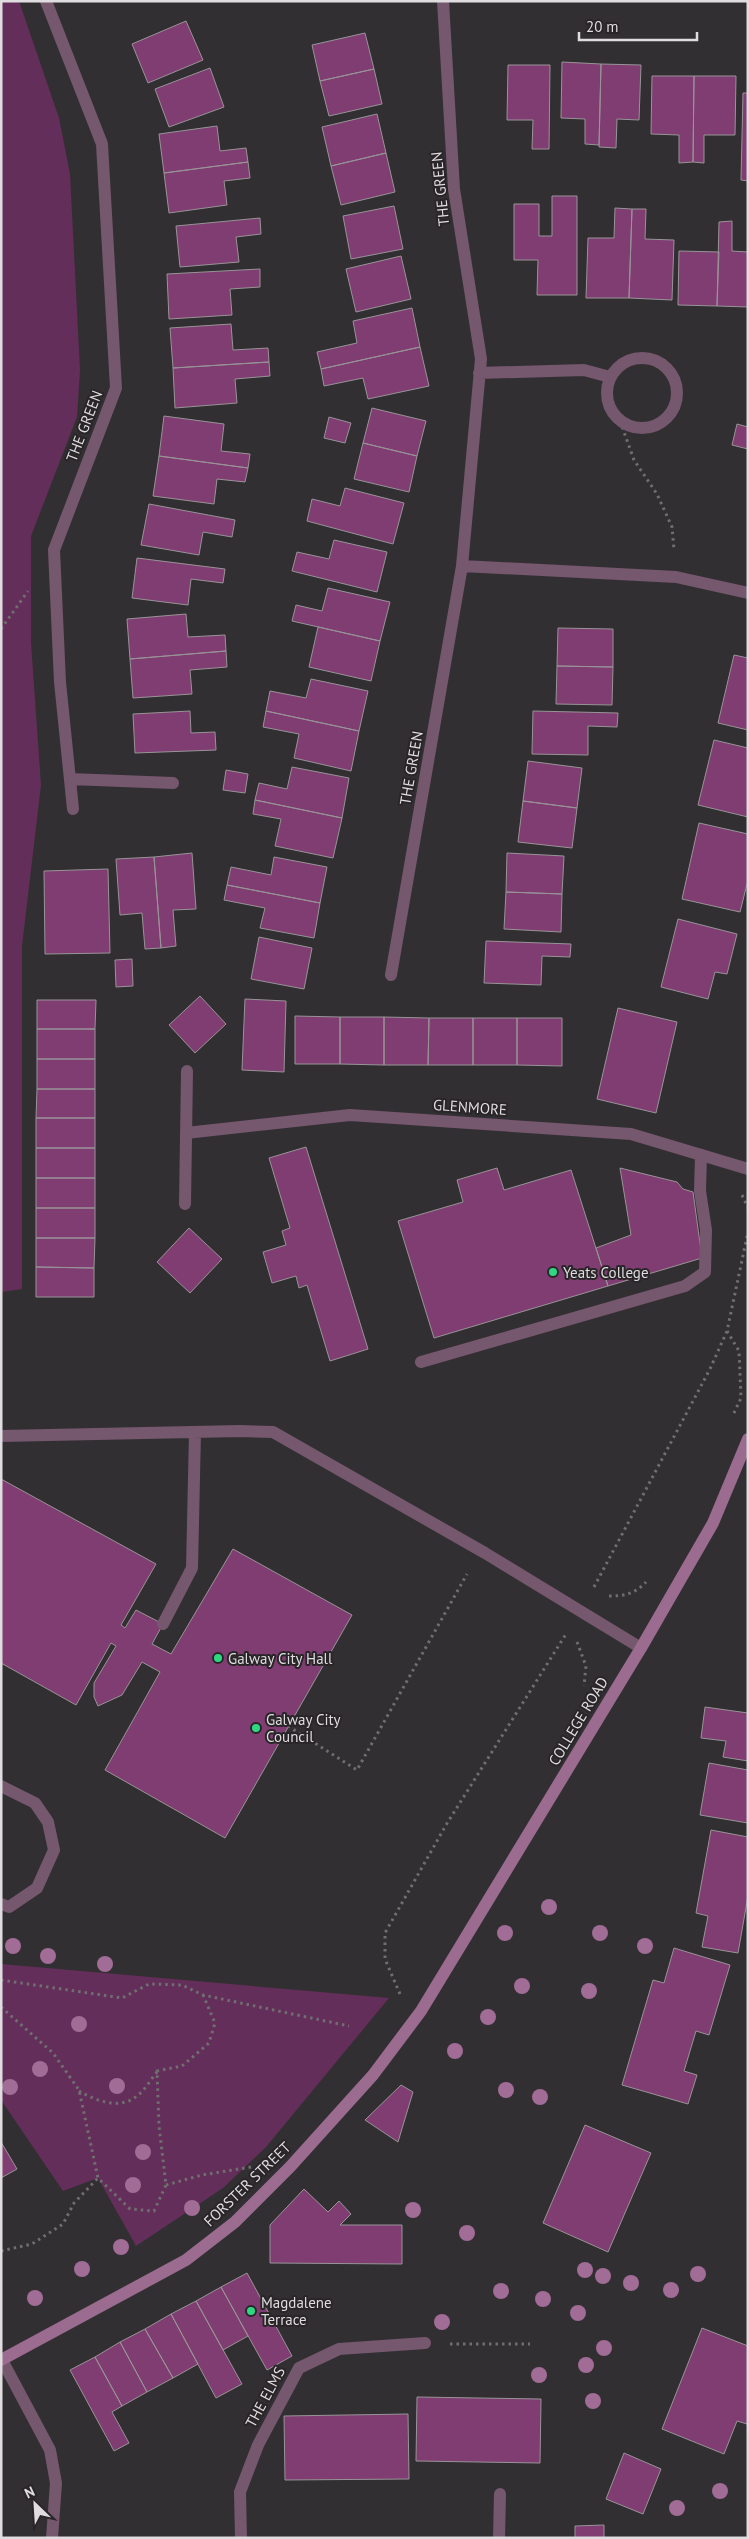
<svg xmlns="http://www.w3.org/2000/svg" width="749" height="2539" font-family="'PT Sans',sans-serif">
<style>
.green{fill:#642e5a}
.building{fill:#7f3d72;stroke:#989497}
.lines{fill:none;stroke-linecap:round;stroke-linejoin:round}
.path{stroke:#706e70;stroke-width:3;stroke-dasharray:2.5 4;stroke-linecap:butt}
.service{stroke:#75576e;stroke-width:12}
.minor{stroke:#75576e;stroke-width:12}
.secondary{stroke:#9b6c90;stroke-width:12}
.tree{fill:#a16c96}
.poi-dot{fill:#2ed883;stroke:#292528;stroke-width:2}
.labels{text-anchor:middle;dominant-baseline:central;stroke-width:4;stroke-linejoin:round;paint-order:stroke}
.street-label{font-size:15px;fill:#dfdddf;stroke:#292528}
.poi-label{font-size:15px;fill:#dfdddf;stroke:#292528;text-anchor:start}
</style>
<rect width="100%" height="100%" fill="#322f32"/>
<!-- green -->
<path class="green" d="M1,1H19L59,118L70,174L80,370L77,417L31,536V643L41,785L22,946V1289L1,1292Z
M1,1964L389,1998L266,2147L223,2188L136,2246L98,2178L63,2191L1,2100Z"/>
<!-- building -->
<path class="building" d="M186,21L203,60L148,83L132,44Z
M365,33L374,69L320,81L312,45Z
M562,62L601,64L599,145L585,144V119L561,118Z
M601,64L641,65L639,120L617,119L616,148L599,147Z
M508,65H550L549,149H532L533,120H507Z
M210,68L224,107L169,127L155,89Z
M374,69L382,104L329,116L320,81Z
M652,76H694L693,162L679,163V135L651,134Z
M694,76H736L735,135H704V163L693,162Z
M743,93H748V181L741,180Z
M377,114L386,153L331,166L322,127Z
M217,126L220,151L246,148L248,162L164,173L159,134Z
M386,153L395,192L341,205L331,166Z
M248,162L250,178L224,181L227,205L169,213L164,173Z
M552,196H577V295H537L538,260H514V204H539V236H552Z
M394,206L403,249L351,259L343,216Z
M615,208L632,209L629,298H586L588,238H614Z
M632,209H646L645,239L674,240L672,300L629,298Z
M260,218L261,234L236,237L239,262L180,267L176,226Z
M732,221V251L748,252V307L717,306L719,222Z
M679,251L719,252L717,306L678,305Z
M401,256L411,299L356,312L346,269Z
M260,269V287L230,289L232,315L169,319L167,274Z
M412,308L420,347L321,369L317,352L357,343L353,321Z
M231,324L233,350L268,348L269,362L173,368L170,328Z
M420,347L429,386L368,399L363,378L324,386L321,369Z
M269,362L270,376L235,379L237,403L175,408L173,368Z
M372,408L426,421L417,456L363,443Z
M164,416L224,424L221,451L250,454L248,468L159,456Z
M329,417L351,423L345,443L324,438Z
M737,424L748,427V449L732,445Z
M363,443L417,456L409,492L354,479Z
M159,456L248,468L245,482L217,479L214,504L153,496Z
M345,488L404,503L393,544L307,521L312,499L340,506Z
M149,504L235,520L232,537L203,532L199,555L141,545Z
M334,540L387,552L377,592L292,571L297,552L329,559Z
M137,558L225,569L223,583L191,579L188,605L132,598Z
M328,588L390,602L380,641L292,621L296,605L322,611Z
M186,614L188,637L225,635L226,651L130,659L127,619Z
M318,627L380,641L371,681L309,667Z
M558,628L613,629V667L557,666Z
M226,651L227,667L190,670L192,694L133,698L130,659Z
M734,655L748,658V730L718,723Z
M557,666L613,667L612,705L556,704Z
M311,679L368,691L359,731L266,711L270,691L306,698Z
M190,711L191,733L215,732L216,750L135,753L133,714Z
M266,711L359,731L351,771L294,758L299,734L263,727Z
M533,711L618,713L617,727L588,726V755L532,754Z
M714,740L748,748V817L698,805Z
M528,761L582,768L577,808L523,801Z
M292,767L349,778L342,818L255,800L259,783L287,789Z
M226,770L248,774L245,793L223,790Z
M255,800L342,818L333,858L275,846L281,819L253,814Z
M523,801L577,808L572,848L518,842Z
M699,823L748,834V880L740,912L682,899Z
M192,853L196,909L173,910L176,946L161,948L154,857Z
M507,853L564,856L562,894L506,892Z
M154,857L161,948L145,949L142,913L120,915L116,859Z
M274,857L327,867L320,903L227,885L231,867L271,875Z
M108,869L110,953L45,954L44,871Z
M227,885L320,903L314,938L260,928L265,908L224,900Z
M506,892L562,894L561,932L504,929Z
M678,919L737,934L727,974L715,972L708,999L661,987Z
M259,937L312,948L304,989L251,979Z
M486,941L571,944L570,957L542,956L541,985L484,983Z
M132,959L133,986L116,987L115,960Z
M200,996L226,1024L195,1053L169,1025Z
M245,999L286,1001L284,1072L242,1070Z
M37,1000H96L95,1029H37Z
M618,1008L677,1022L656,1113L597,1099Z
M295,1016L340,1017V1064H295Z
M340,1017H384V1065L340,1064Z
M384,1017L429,1018L428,1065H384Z
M429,1018H473V1065H428Z
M473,1018H517V1065H473Z
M517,1018H562V1066L517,1065Z
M37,1029H95V1059H37Z
M37,1059H95V1089H37Z
M37,1089H95V1118H36Z
M36,1118H95V1148H36Z
M306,1147L368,1349L330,1361L307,1285L299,1288L296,1276L272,1283L263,1252L286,1245L282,1231L290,1228L269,1158Z
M36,1148H95V1178H36Z
M497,1168L504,1190L571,1170L608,1286L434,1338L398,1221L463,1202L457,1180Z
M620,1168L677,1182L683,1189L693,1192L702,1258L608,1286L596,1248L631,1235Z
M36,1178H95V1208H36Z
M36,1208H95V1238H36Z
M189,1228L222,1259L190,1293L157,1262Z
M36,1238H95L94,1268L36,1267Z
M36,1267L94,1268V1297H36Z
M1,1479L156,1564L121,1625L125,1628L136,1610L163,1624L152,1644L171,1654L233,1549L352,1615L225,1838L105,1770L160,1672L142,1662L122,1695L98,1706L94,1697V1683L116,1646L111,1643L76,1705L1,1663Z
M705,1707L748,1713V1761L723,1757L726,1741L701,1738Z
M709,1763L748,1770V1823L700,1815Z
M711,1830L748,1837V1896L738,1953L702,1947L708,1916L696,1913Z
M674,1948L730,1965L709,2035L696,2031L684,2071L697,2075L688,2104L622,2085L653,1980L664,1983Z
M401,2085L413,2092L398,2142L365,2120Z
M585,2125L651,2153L608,2252L543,2223Z
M1,2142L17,2169L1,2178Z
M304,2189L328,2212L339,2201L351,2214L340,2225H402V2264L270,2263V2225Z
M247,2273L292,2356L267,2370L221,2287Z
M221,2287L248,2336L223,2350L196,2301Z
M196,2301L242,2384L216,2398L171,2314Z
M171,2314L198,2364L173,2378L145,2329Z
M702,2328L748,2346V2422L747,2424L737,2421L724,2454L662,2429Z
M145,2329L173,2378L147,2392L120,2342Z
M120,2342L147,2392L122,2406L95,2357Z
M95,2357L122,2406L112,2412L129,2443L114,2451L70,2370Z
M417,2397L541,2399L540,2463L416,2461Z
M408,2414L409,2479L285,2480L284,2416Z
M624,2453L661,2469L643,2514L606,2499Z
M604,2525V2538H575V2526Z"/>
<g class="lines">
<!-- path -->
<path class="path" d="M620,421L634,460L657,494L672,527L674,550
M1,629L28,591
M742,1195L748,1208
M727,1331L739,1351L741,1398L733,1415
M594,1587L710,1369L727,1331L748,1232
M609,1596C624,1596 635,1594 646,1582
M577,1642L586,1666L584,1686
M288,1726L357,1770L467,1574
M1,1980L122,1998L149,1984L182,1985L203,1995L349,2026
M400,1994L385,1959V1933L446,1825L566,1634
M1,2007L53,2053L79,2090L98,2178L130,2209L154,2211L166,2185L159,2126L157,2071L182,2066L209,2043L215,2023L203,1995
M79,2091C96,2101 120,2110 137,2096C145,2090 151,2079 157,2072
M166,2185L202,2175L251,2167
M1,2251L32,2244L63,2224L74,2203L98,2178
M450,2344H530"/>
<!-- service -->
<path class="service" d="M421,1362L685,1286L705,1272L706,1230L700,1191L701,1155
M1,1436L240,1431L273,1432L485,1553L641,1648
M163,1624L192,1568L195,1432
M1,1786L35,1803L48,1822L54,1850L37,1888L9,1907L1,1904"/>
<!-- minor -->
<path class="minor" d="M46,1L102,144L116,388L54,550L60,682L73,809
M607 393a35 35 0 1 1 70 0a35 35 0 1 1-70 0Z
M479,373L584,370L610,377
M462,566L676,577L748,593
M70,779L173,783
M391,975L462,566L481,359L454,189L443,1
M186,1133L350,1115L631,1134L748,1169
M185,1204L187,1071
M2,2360L50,2450L56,2483L52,2538
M241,2538L240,2492L258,2445L299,2368L339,2349L425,2343
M499,2538L500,2494"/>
<!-- secondary -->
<path class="secondary" d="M1,2360L186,2260L235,2222L290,2167L373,2075L421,2011L641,1648L713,1523L748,1439"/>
</g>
<!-- trees -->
<g class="tree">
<circle cx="549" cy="1907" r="8"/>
<circle cx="505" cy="1933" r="8"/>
<circle cx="600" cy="1933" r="8"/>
<circle cx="13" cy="1946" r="8"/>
<circle cx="645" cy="1946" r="8"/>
<circle cx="48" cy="1956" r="8"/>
<circle cx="105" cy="1964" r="8"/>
<circle cx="522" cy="1986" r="8"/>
<circle cx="589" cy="1991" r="8"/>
<circle cx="488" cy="2017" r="8"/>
<circle cx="79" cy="2024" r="8"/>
<circle cx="455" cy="2051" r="8"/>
<circle cx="40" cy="2069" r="8"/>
<circle cx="117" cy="2086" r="8"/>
<circle cx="10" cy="2087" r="8"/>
<circle cx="506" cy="2090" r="8"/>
<circle cx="540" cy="2097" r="8"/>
<circle cx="143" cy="2152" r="8"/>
<circle cx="133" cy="2185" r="8"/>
<circle cx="192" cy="2208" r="8"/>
<circle cx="413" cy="2210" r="8"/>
<circle cx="467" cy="2233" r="8"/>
<circle cx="121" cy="2247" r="8"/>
<circle cx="82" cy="2269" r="8"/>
<circle cx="585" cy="2270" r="8"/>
<circle cx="698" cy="2274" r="8"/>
<circle cx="603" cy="2276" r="8"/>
<circle cx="631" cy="2283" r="8"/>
<circle cx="671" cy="2290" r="8"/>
<circle cx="501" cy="2291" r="8"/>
<circle cx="35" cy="2298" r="8"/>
<circle cx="543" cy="2299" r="8"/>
<circle cx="578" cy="2313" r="8"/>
<circle cx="442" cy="2322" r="8"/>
<circle cx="604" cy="2348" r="8"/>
<circle cx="586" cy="2365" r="8"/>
<circle cx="539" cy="2375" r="8"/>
<circle cx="593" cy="2401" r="8"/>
<circle cx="720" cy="2491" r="8"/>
<circle cx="677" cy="2508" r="8"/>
</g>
<!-- markers -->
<g class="poi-dot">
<circle cx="553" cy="1272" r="5"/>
<circle cx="218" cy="1658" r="5"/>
<circle cx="256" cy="1728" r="5"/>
<circle cx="251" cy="2311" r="5"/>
</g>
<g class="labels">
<!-- street labels -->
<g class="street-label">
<text transform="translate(440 189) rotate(-96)">THE GREEN</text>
<text transform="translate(84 426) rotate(-69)">THE GREEN</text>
<text transform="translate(411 768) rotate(-80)">THE GREEN</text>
<text transform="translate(470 1107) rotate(4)">GLENMORE</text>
<text transform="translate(578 1721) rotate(-59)">COLLEGE ROAD</text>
<text transform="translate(247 2184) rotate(-44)">FORSTER STREET</text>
<text transform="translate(265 2397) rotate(-62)">THE ELMS</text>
</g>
<!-- poi labels -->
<g class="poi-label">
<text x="563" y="1272">Yeats College</text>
<text x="228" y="1658">Galway City Hall</text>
<text x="266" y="1719">Galway City<tspan x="266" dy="17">Council</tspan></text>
<text x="261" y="2302">Magdalene<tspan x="261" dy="17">Terrace</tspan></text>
</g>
</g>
<!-- border -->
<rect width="749" height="2539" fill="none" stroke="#dfdddf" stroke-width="5"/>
<!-- north arrow -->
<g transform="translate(35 2504) rotate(335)" stroke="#292528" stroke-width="4" paint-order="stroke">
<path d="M0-4L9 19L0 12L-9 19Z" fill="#dfdddf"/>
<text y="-8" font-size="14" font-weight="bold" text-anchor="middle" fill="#dfdddf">N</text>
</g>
<!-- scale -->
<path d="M579 32v8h118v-8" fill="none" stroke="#dfdddf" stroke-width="2.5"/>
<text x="586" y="32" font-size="15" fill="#dfdddf" stroke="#292528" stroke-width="4" paint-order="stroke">20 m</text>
</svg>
